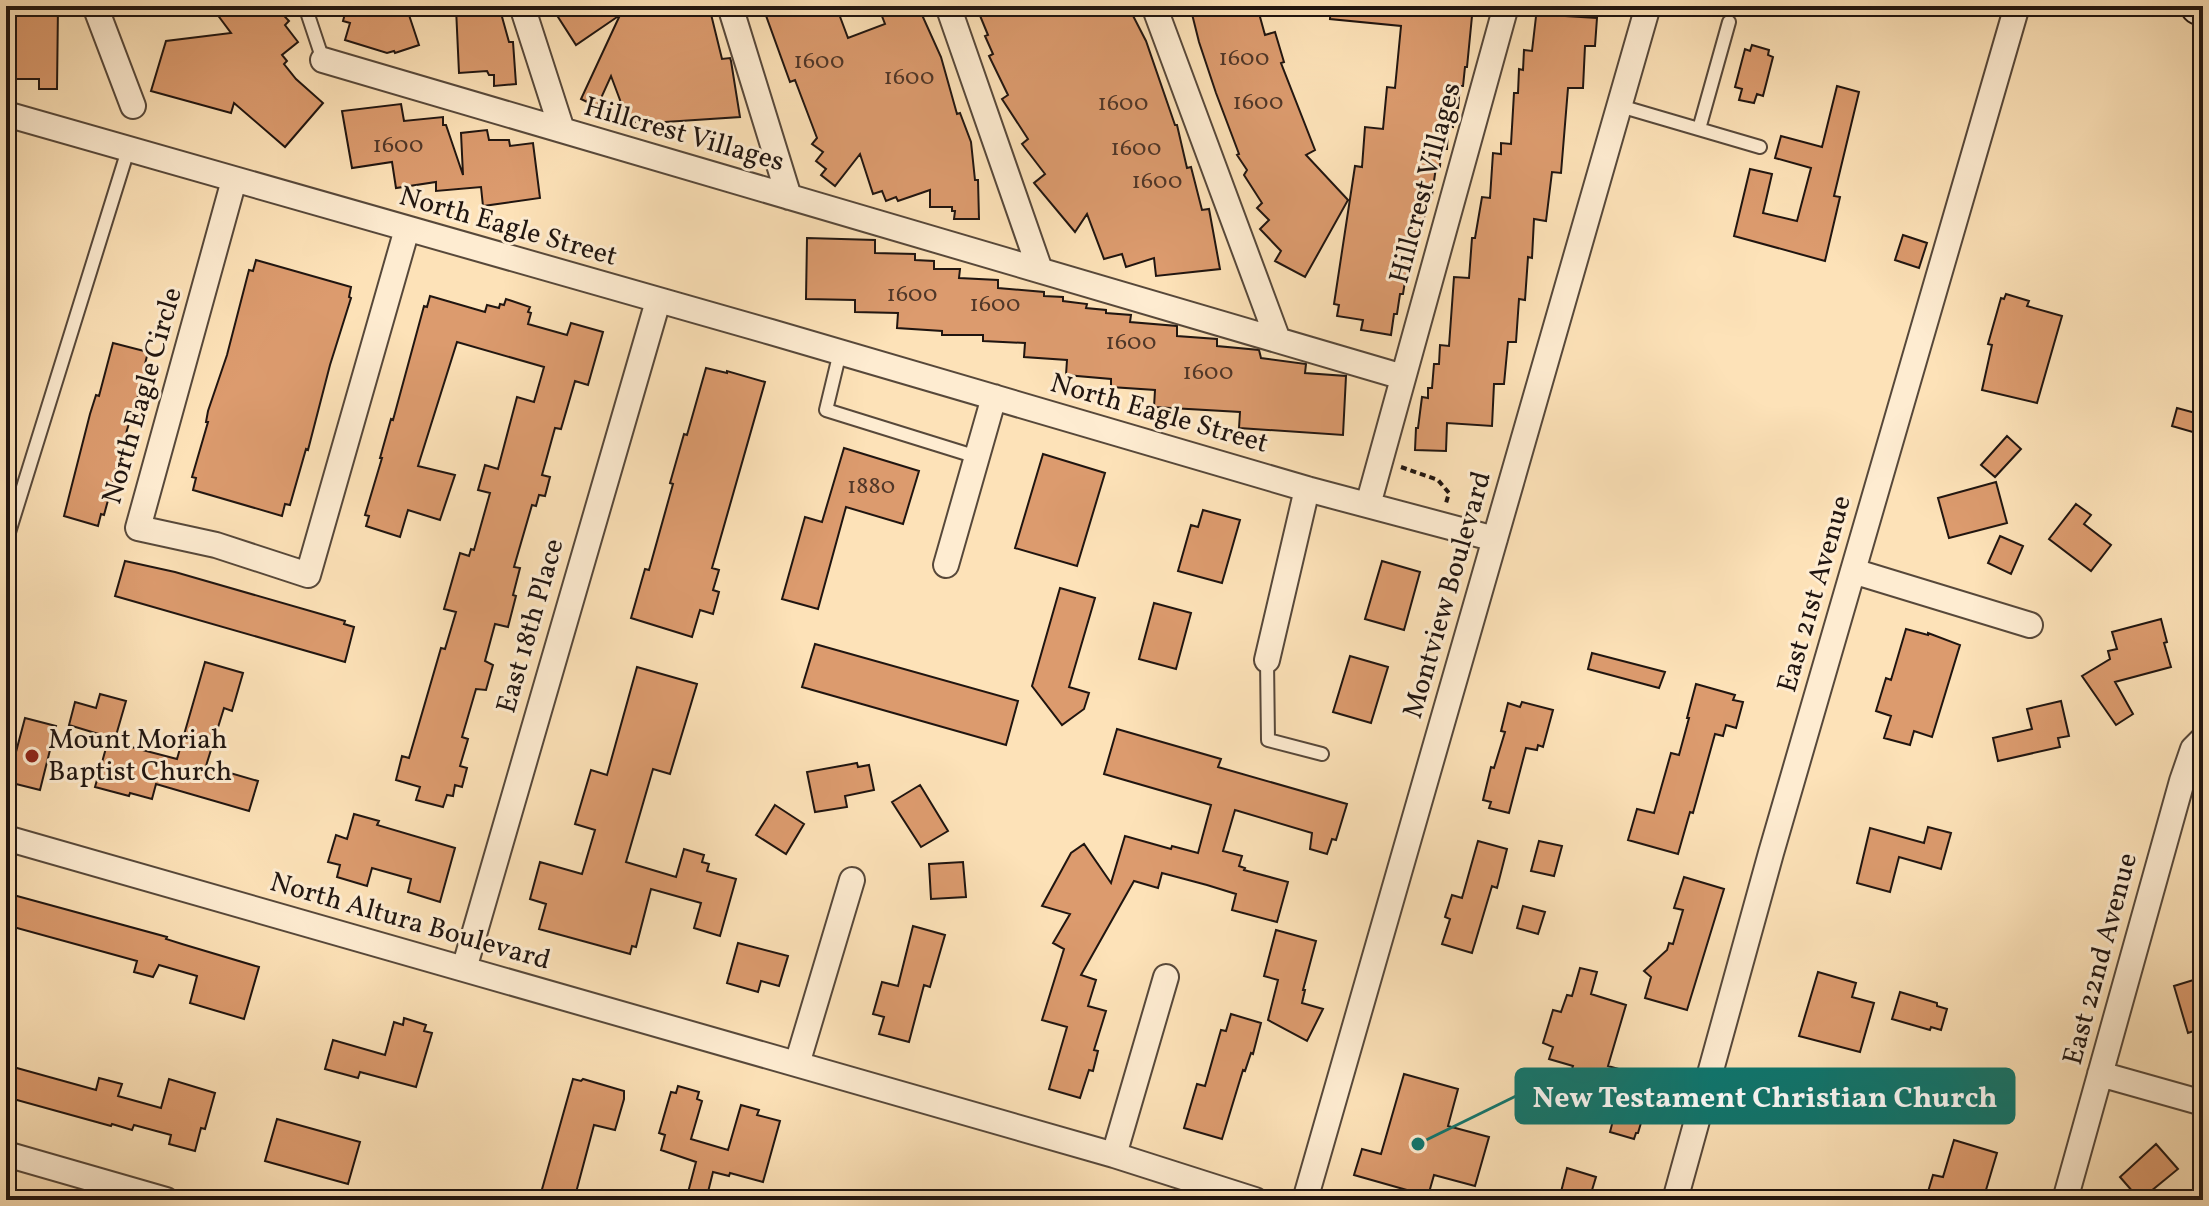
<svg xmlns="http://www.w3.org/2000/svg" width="2209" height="1206" font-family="Vollkorn,serif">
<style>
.building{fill:#dc9b6e;stroke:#201510;stroke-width:2}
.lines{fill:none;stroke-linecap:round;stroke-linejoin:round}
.lane-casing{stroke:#57483a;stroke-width:16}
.street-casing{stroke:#57483a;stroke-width:28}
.secondary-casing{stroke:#201510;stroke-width:40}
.path{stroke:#201510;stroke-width:4;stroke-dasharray:6 4;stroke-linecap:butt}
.lane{stroke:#feecd1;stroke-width:12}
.street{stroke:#feecd1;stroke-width:24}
.secondary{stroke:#feecd1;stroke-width:36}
.poi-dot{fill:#8f2418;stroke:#feecd1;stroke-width:3}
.labels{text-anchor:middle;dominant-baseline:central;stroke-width:6;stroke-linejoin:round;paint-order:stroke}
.number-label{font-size:24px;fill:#4f3628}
.street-label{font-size:28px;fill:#201510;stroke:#feecd1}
.poi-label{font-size:28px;fill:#201510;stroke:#feecd1;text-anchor:start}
.leader{fill:none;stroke:#0f766e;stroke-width:3}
.callout-dot{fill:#0f766e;stroke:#feecd1;stroke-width:3}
.callout{fill:#0f766e;stroke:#0f766e;stroke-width:3}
.callout-label{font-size:30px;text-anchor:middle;font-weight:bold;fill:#fff}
</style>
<rect width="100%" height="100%" fill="#fde2b8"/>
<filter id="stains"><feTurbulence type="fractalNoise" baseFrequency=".0025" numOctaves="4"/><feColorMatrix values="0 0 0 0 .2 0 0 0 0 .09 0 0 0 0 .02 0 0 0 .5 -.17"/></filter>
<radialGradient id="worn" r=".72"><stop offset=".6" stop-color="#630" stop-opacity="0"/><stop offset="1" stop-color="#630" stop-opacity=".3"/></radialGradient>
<!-- building -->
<path class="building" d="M6,6H58L57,89H39V79H6Z
M211,6H275L289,21L285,25L298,42L282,55L287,61L284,64L296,79L323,103L285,147L234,103L231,113L151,91L166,41L231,33Z
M347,6H406L419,45L395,53L394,51L387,53L345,40L350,23L343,21Z
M465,6H499L509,42H513L516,84L494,86V75H489L487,71L459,73L456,8Z
M551,6H709L722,59L730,58L731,61L740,117L650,123L648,118L629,124L611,76L597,107L581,99L620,15L576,45Z
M776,6H836L848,38L885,24L878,6H918L941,57L957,114L960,113L971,142L975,180H978L979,219H954L955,211H952V207H930V190L898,201L896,197L886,201L882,191L873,194L860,154L835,186L821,175L826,169L816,161L823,152L812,144L817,138L795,80L790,82L764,10Z
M976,6H1128L1146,41L1175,125H1177L1187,168L1191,167L1202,210L1209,209L1220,269L1156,276L1154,258L1126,267L1122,254L1104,259L1087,214L1075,232L1034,183L1045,174L1022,144L1028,139L1002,99L1008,95L989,56L993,54L985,36L988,35Z
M1190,6H1257L1265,35L1275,32L1284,62L1281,63L1315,150L1306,155L1348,200L1305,277L1275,261L1281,251L1260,229L1269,220L1257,208L1262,203L1244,175L1247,170L1237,155L1239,154L1216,93L1199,42Z
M1331,6H1473L1467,67H1465L1463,86H1460L1458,108H1454L1453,127L1448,126L1447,149H1441L1440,167H1436L1432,195L1428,194L1421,236H1419L1410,275H1406L1403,294H1400L1397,314H1394L1391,335L1361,330L1363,320L1337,316L1339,305L1334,304L1355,166L1362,167L1365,127L1383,129L1387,87L1395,88L1401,26L1330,19Z
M1537,8L1566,10V16L1597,18L1595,46H1585L1583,88H1568L1561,173L1552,172L1546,221L1534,219L1532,258L1528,257L1525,300L1519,299L1516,342H1508L1504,384H1494L1492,426L1447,423L1446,451L1415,450L1416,428H1418L1422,397L1428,398V388H1432L1434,364H1439L1440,345L1449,346L1454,277L1469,278L1472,238H1475L1482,197L1490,198L1493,153L1501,154V143L1511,144L1514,93H1518L1519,69L1523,70L1524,50L1532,51Z
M1752,45L1769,50L1768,55L1773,57L1763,96L1757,94L1754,103L1739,100L1742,89L1735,87L1745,49L1750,51Z
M1837,86L1859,92L1834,196L1840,197L1825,261L1734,236L1750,169L1772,174L1763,213L1797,221L1811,168L1775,158L1781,136L1822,147Z
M401,104L404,121L443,117V125H446L463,175L461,133L487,130L489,140H509L510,146L533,143L540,198L483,206L481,187L436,191V182L396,188L392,162L352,168L342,111Z
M1903,235L1927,243L1919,268L1895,260Z
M807,238L875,240V253L915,254V260L934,261V269H960L959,278L998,280V288L1044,292V296L1063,297V301L1087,304L1086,308L1106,310V313L1131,315L1130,322L1177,326V336L1217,339V346L1259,350L1261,358L1306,364L1305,373L1346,376L1343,435L1239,428L1240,412L1154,407L1155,390L1111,387V379L1066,375L1067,360L1024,357L1025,343L983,341V335H942V331L897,328L898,313L855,312V300L806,299Z
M256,260L351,287L349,297L351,298L330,365L308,450L306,449L290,505L285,504L282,516L193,490L196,478L192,477L208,422H206L208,411L227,355L249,270L253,271Z
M2006,294L2029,301L2027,306L2062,316L2037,403L1982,390L1992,345L1988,344L2001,298L2004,299Z
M430,296L485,312L487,305L499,308L500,304L504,305L506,299L530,307L528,312L531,313L528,324L567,335L571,323L603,332L588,385L575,381L561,429L555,428L542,475L550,477L545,496L539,495L536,506L532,505L514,567L520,568L513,595L516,596L508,627L495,624L485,661L493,665L486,690L476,689L462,737L468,739L460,766L467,768L462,787L455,785L453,796L447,795L443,807L416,800L420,787L396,780L402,756L409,758L441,648L445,649L456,612L444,609L460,553L469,556L471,549L474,550L490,493L478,490L485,465L498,469L517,397L534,402L544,367L457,342L418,466L455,475L440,520L408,510L400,537L366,526L369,516L365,515L382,458H380L391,419L393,420L424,306L427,307Z
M113,343L148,352L145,364L148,365L127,430L104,515L101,514L98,526L64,516L90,414L96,395L99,396Z
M706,368L727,373V371L765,382L712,568L719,570L713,590L719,592L713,614L700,610L692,637L631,618L645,569L649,570L673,484L670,483L684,434L687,435Z
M2177,408L2203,415V435L2172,426Z
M2007,436L2021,449L1995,477L1981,465Z
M844,448L919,471L903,524L846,507L818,609L782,599L805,517L822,522Z
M1043,454L1105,473L1077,566L1015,548Z
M1996,482L2007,523L1949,538L1938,498Z
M2076,504L2091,515L2084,524L2111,545L2091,571L2049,539Z
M1203,510L1240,520L1222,583L1178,571L1191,525L1198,527Z
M2000,536L2023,546L2011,574L1988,563Z
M125,561L175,572L345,621L344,624L354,627L345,662L115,596Z
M1382,561L1420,572L1404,630L1365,619Z
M1060,588L1095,598L1069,687L1089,693L1084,709L1062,725L1032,686Z
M1154,603L1191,613L1176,669L1139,659Z
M2161,619L2167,642L2164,643L2171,667L2115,682L2133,714L2116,725L2082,676L2110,659L2108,651L2117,649L2112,632Z
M1906,629L1928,635V633L1960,645L1932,737L1914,731L1910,745L1884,738L1891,716L1876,711L1886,678L1891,680Z
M815,644L1018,701L1006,745L802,687Z
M1592,653L1665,672L1659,688L1588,669Z
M1350,656L1388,667L1371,723L1333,712Z
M205,662L243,673L232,711L224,708L206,766L258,781L249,811L156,784L152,799L130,793L129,796L95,787L108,741L177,759Z
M637,667L697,684L670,774L653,769L626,862L676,877L684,849L704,855L702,862L709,864L707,871L736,879L720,936L694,928L701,903L651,889L636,947L632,946L630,954L539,929L546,904L530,899L540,862L582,874L595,830L575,824L591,770L607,775Z
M1696,684L1735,695L1733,700L1743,702L1736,728L1726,725L1723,736L1715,734L1693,813L1690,812L1678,854L1628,840L1637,809L1654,813L1671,753L1679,755L1689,718H1687Z
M100,694L126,701L115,739L69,725L75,702L96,708Z
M2061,701L2069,736L2058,738L2060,747L1998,761L1993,738L2032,729L2027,709Z
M1522,702L1553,710L1543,747L1538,745L1537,750L1526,748L1509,813L1489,808L1491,802L1483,800L1491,767L1494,768L1505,732L1501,731L1508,703L1520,707Z
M25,718L56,726L40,790L8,782Z
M1117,729L1221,759L1218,767L1347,804L1336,840L1332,839L1327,854L1310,849L1312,833L1235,810L1223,851L1242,856L1239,866L1245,868L1244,870L1288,882L1277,922L1232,910L1236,894L1207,885L1162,873L1158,888L1134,881L1081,975L1096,980L1088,1006L1106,1011L1094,1050L1098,1051L1093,1071L1089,1070L1080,1098L1049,1089L1067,1027L1042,1020L1064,949L1053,943L1070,914L1042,906L1071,853L1084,844L1111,883L1125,836L1171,849L1172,846L1198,853L1211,805L1104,774Z
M857,763L858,767L869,765L874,790L845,796L847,807L815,812L807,772Z
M920,785L948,831L921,847L892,802Z
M775,805L804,824L786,854L756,835Z
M354,814L379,821L377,825L455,848L440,902L408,892L411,879L372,868L367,886L337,877L340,865L328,862L336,835L347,839Z
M1928,827L1951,833L1941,869L1899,857L1890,892L1857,883L1870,828L1924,843Z
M1478,841L1507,849L1497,888L1492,886L1472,953L1442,944L1450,919L1445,917L1452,895L1462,898Z
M1539,841L1562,846L1554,876L1531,871Z
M963,862L966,897L931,899L929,864Z
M1684,877L1724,889L1687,1010L1645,998L1651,977L1644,971L1667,950L1669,943L1673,944L1683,910L1674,908Z
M6,893L167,937L166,939L182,944L259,967L244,1019L190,1003L197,976L159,965L153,977L134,972L137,961L6,925Z
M1523,906L1545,912L1538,934L1517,928Z
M913,926L945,935L930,987L924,985L909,1042L879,1034L884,1017L873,1014L882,982L898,986Z
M1276,930L1316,941L1303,990H1305L1302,1003L1323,1009L1307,1041L1268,1020L1278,980L1264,976Z
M738,943L788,956L779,986L761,981L758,992L727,983Z
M1580,968L1597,972L1591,994L1626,1005L1608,1066L1654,1079L1638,1133H1636L1634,1139L1610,1132L1617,1105L1565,1090L1573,1066L1549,1059L1553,1047L1543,1043L1553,1010L1561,1012L1567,995L1572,996Z
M1818,972L1856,983L1852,997L1874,1003L1860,1052L1799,1036Z
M2203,977V1028L2188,1033L2174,986Z
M1900,992L1937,1003V1006L1947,1009L1941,1030L1931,1027L1930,1030L1892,1019Z
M1231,1014L1261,1023L1253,1054L1251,1053L1245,1071L1243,1070L1222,1139L1184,1128L1197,1084L1205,1086L1221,1030L1226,1031Z
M404,1018L426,1025L424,1031L432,1033L416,1087L360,1072L358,1078L325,1069L333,1040L385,1055L394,1022L403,1025Z
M6,1065L96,1090L99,1078L122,1084L118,1096L161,1108L169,1079L215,1093L205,1129L201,1128L195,1151L169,1144L171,1135L134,1125L132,1130L112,1124L111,1126L6,1097Z
M1404,1074L1458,1089L1448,1126L1489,1137L1475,1186L1434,1175L1428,1196L1354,1175L1362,1149L1381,1154Z
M573,1079L581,1081L583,1079L624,1091V1099L615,1130L594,1125L574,1200H539Z
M678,1086L699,1092L697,1099L702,1101L691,1139L728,1150L741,1105L759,1110L757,1115L780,1121L763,1182L730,1173L729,1176L713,1172L706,1200H686L696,1162L661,1150L665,1135L659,1133L671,1092L676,1093Z
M277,1119L360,1142L348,1184L265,1161Z
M1954,1140L1997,1153L1983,1200H1945L1927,1195L1933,1175L1943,1177Z
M2156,1144L2178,1169L2140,1200L2120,1177Z
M1567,1168L1596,1177L1589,1200H1559Z"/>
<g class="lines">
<!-- lane casing -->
<g class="lane-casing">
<path id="lane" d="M305,6L323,60
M1620,106L1760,147
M1699,129L1729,22
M840,352L826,410L977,457
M6,542L128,150
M1267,660L1268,740L1322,754"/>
</g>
<!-- street casing -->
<g class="street-casing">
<path id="street" d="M95,6L133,106
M522,6L562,130
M730,6L789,197
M948,6L1040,270
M1154,6L1278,340
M323,60L1403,377
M6,114L771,332L1307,489L1495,539
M234,180L138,528L216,545L308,575L407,229
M1368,505L1506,6
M946,565L994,397
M1853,571L2030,625
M1267,660L1307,489
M6,838L1114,1155L1255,1200
M464,969L658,301
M797,1064L852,880
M2100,1074L2203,1103
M6,1154L166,1200
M1114,1155L1166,977
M1305,1200L1648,6
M1675,1200L1771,853L2017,6
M2065,1200L2182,781L2193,749L2203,739"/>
</g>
<!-- secondary casing -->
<g class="secondary-casing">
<path id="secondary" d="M2199,6L2203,7"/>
</g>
<!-- path -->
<path class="path" d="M1401,467L1438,480L1449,493L1446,503"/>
<!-- lane -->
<use href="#lane" class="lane"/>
<!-- street -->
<use href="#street" class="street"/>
<!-- secondary -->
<use href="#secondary" class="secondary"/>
</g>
<!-- markers -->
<circle class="poi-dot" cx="32" cy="756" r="8"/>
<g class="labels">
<!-- number labels -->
<g class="number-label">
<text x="1244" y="59">1600</text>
<text x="819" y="62">1600</text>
<text x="909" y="78">1600</text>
<text x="1258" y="103">1600</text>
<text x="1123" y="104">1600</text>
<text x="398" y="146">1600</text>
<text x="1136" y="149">1600</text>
<text x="1157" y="182">1600</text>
<text x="912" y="295">1600</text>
<text x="995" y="305">1600</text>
<text x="1131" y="343">1600</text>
<text x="1208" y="373">1600</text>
<text x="871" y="487">1880</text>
</g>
<!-- street labels -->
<g class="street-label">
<text transform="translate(684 135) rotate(16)">Hillcrest Villages</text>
<text transform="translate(1426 183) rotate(-75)">Hillcrest Villages</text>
<text transform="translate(508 227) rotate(16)">North Eagle Street</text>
<text transform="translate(143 396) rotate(-74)">North Eagle Circle</text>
<text transform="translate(1159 414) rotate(16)">North Eagle Street</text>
<text transform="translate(1815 594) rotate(-74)">East 21st Avenue</text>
<text transform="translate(1448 595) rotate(-74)">Montview Boulevard</text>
<text transform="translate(531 626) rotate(-74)">East 18th Place</text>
<text transform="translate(410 922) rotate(16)">North Altura Boulevard</text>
<text transform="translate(2101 959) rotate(-75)">East 22nd Avenue</text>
</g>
<!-- poi labels -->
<g class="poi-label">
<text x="48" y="740">Mount Moriah<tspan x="48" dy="32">Baptist Church</tspan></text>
</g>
</g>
<!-- callouts -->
<path class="leader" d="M1418 1144L1516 1096"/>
<circle class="callout-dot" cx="1418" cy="1144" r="8"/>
<rect class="callout" x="1516" y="1069" width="498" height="54" rx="8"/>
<g class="callout-label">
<text x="1765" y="1107">New Testament Christian Church</text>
</g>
<!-- margin -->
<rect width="2209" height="1206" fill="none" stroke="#fde2b8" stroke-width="32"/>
<rect x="8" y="8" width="2193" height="1190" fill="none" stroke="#201510" stroke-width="4"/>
<rect x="16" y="16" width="2177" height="1174" fill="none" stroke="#201510" stroke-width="2"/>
<rect width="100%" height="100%" filter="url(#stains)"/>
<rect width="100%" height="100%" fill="url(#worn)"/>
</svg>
